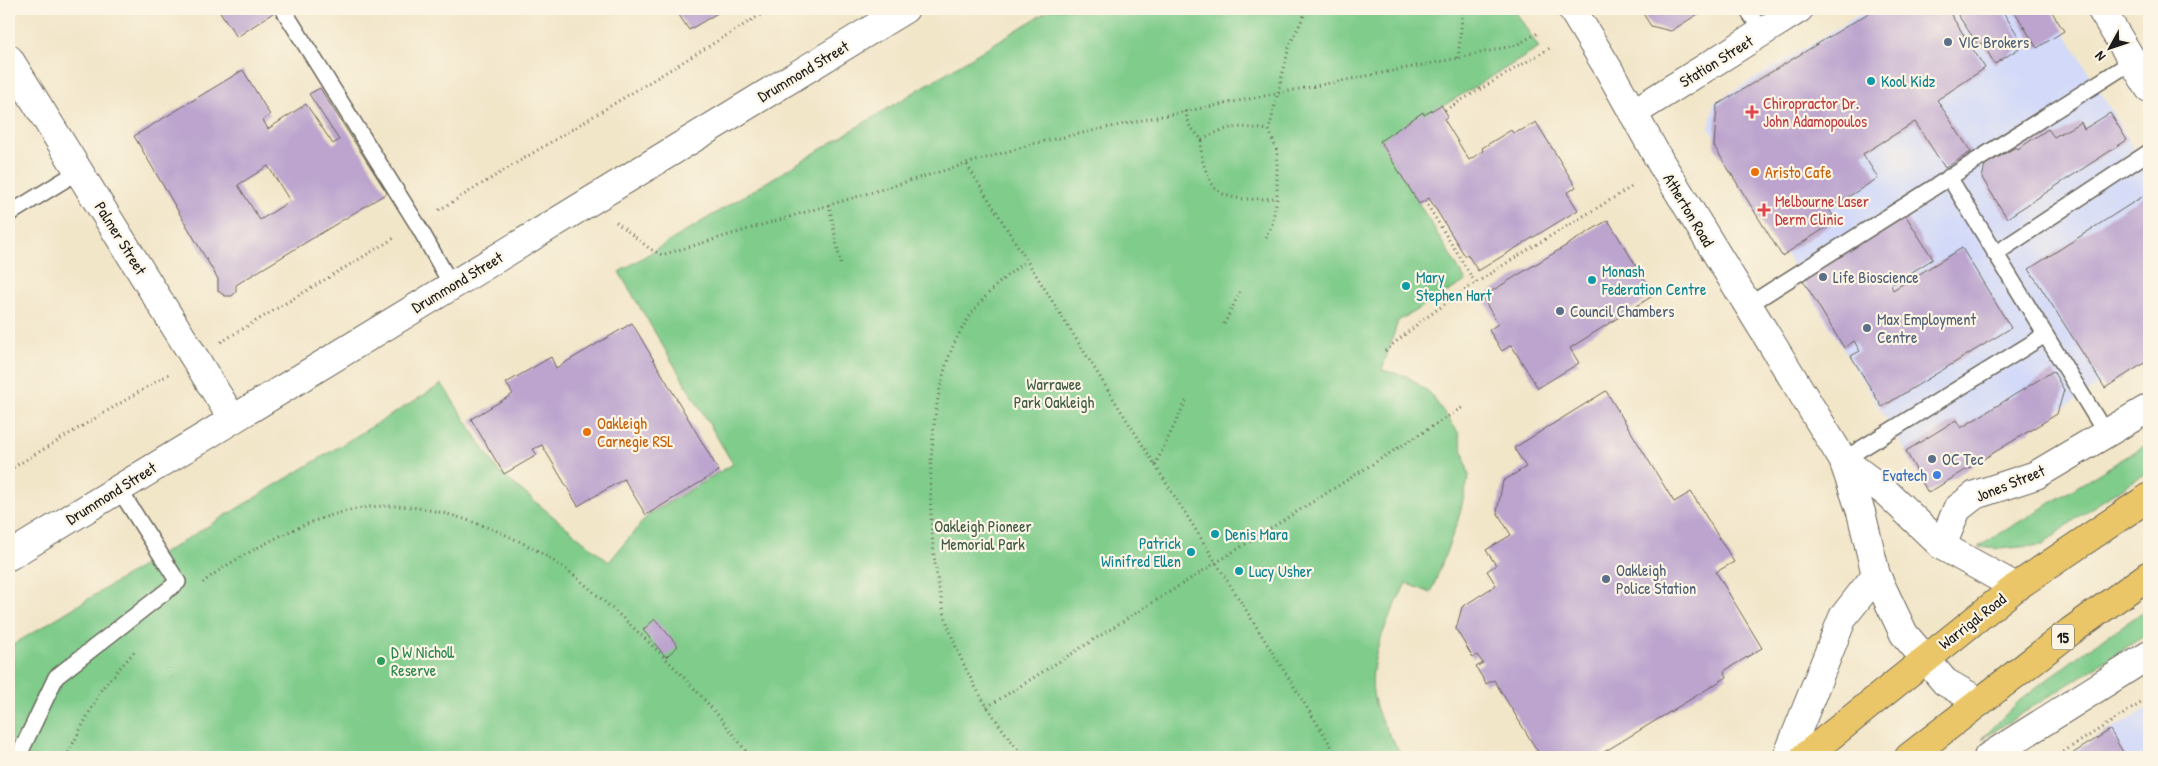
<svg xmlns="http://www.w3.org/2000/svg" width="2158" height="766" font-family="'Patrick Hand',sans-serif">
<style>
.built{fill:#d2d9f9}
.green{fill:#7fcc8b;stroke:#4e7454}
.building{fill:#bca4ce;fill-rule:evenodd}
.lines{fill:none;stroke-linecap:round;stroke-linejoin:round}
.service-casing{stroke:#676359;stroke-width:18}
.minor-casing{stroke:#676359;stroke-width:30}
.tertiary-casing{stroke:#676359;stroke-width:30}
.trunk-casing{stroke:#676359;stroke-width:30}
.path{stroke:#676359;stroke-width:3;stroke-dasharray:1 4;stroke-linecap:butt}
.service{stroke:#fff;stroke-width:15}
.minor{stroke:#fff;stroke-width:28}
.tertiary{stroke:#fff;stroke-width:28}
.trunk{stroke:#ebc669;stroke-width:28}
.service-dot{fill:#5c6f8a;stroke:#fcf5e5;stroke-width:2}
.culture-dot{fill:#0f9aa8;stroke:#fcf5e5;stroke-width:2}
.health-dot{fill:#e0444e;stroke:#fcf5e5;stroke-width:2}
.food-dot{fill:#e8710a;stroke:#fcf5e5;stroke-width:2}
.shop-dot{fill:#3f7fe0;stroke:#fcf5e5;stroke-width:2}
.leisure-dot{fill:#2e9e5b;stroke:#fcf5e5;stroke-width:2}
.labels{text-anchor:middle;dominant-baseline:central;stroke-width:4.5;stroke-linejoin:round;paint-order:stroke}
.shield{fill:#fcf5e5;stroke:#5f5d58;stroke-width:1}
.shield-label{font-size:15px;font-weight:bold;fill:#1c1c1c}
.service-label{font-size:16px;fill:#4e5e75;stroke:#fcf5e5;text-anchor:start}
.street-label{font-size:16px;fill:#1c1c1c;stroke:#fcf5e5}
.culture-label{font-size:16px;fill:#0d838f;stroke:#fcf5e5;text-anchor:start}
.health-label{font-size:16px;fill:#be3a42;stroke:#fcf5e5;text-anchor:start}
.food-label{font-size:16px;fill:#c56008;stroke:#fcf5e5;text-anchor:start}
.park-label{font-size:16px;fill:#3f5a43;stroke:#fcf5e5}
.shop-label{font-size:16px;fill:#366cbe;stroke:#fcf5e5;text-anchor:end}
.leisure-label{font-size:16px;fill:#27864d;stroke:#fcf5e5;text-anchor:start}
</style>
<rect width="100%" height="100%" fill="#fcf5e5"/>
<filter id="ink" filterUnits="userSpaceOnUse"><feTurbulence type="fractalNoise" baseFrequency=".02" numOctaves="2"/><feDisplacementMap in="SourceGraphic" scale="10" xChannelSelector="R" yChannelSelector="G"/><feConvolveMatrix kernelMatrix="1 2 1 2 8 2 1 2 1" color-interpolation-filters="sRGB"/></filter>
<filter id="wash" filterUnits="userSpaceOnUse"><feTurbulence type="fractalNoise" baseFrequency=".0096" numOctaves="4" result="noise"/><feDisplacementMap in="SourceGraphic" scale="20" xChannelSelector="R" yChannelSelector="G"/><feGaussianBlur stdDeviation="1.12" result="paint"/><feColorMatrix in="noise" values="0 0 0 0 0 0 0 0 0 0 0 0 0 0 0 0 0 1.4 0 .05"/><feComposite in="paint" operator="in"/></filter>
<g filter="url(#wash)">
<rect width="100%" height="100%" fill="#f2e6c9"/>
<!-- built -->
<path class="built" d="M1869,9H2051L2149,174V354L1930,491L1709,128L1714,103Z
M2149,708V757H2064L2110,730Z"/>
<!-- green -->
<path class="green" d="M1051,9H1514L1539,48L1382,143L1466,281L1398,321L1382,370L1407,376L1430,393L1458,432L1469,476L1458,520L1431,593L1406,583C1389,619 1364,662 1375,703C1380,722 1393,740 1403,757H9V647L442,384L499,472L609,562L648,515L733,464L619,272Z
M2149,443V471L2079,516L2043,545L1999,549L1978,547Z
M2149,608V633L1982,739L2019,701L2085,651Z"/>
<g id="blocks">
<!-- building -->
<path class="building" d="M218,9H270L273,13L237,37Z
M675,9H724L689,30Z
M1640,9H1706L1671,31L1651,26Z
M1875,9H2001L2024,45L1995,64L1982,43L1978,45L1956,12L1951,15L1985,68L1937,100L1971,152L1945,168L1915,122L1863,154L1878,178L1829,209L1836,221L1782,256L1714,146L1717,105Z
M2013,9H2050L2064,31L2037,48Z
M243,70L270,115L263,120L268,129L306,104L333,144L339,140L309,94L320,88L387,193L236,285V292L232,296H225L218,291V279L134,136ZM268,166L290,201L260,220L238,185Z
M1441,105L1448,116L1444,119L1469,160L1483,151L1482,148L1511,130L1513,133L1519,130L1520,131L1536,122L1576,187L1567,193L1578,210L1478,271L1467,254L1465,256L1429,198L1419,204L1380,141L1423,112L1424,115Z
M2110,113L2127,140L2007,218L1982,178L1985,165L2016,147L2018,149L2048,129L2054,137L2081,122L2084,129Z
M2148,193L2149,360L2105,388L2029,269Z
M1904,213L1933,259L1891,285L1893,290L1962,248L2011,328L1882,407L1851,356L1860,351L1854,341L1844,348L1801,277Z
M1608,220L1654,295L1570,348L1579,363L1538,388L1511,345L1502,351L1489,330L1498,324L1482,297Z
M632,323L719,471L646,515L624,479L578,506L542,445L533,449L537,455L504,474L471,419L513,394L506,383L551,357L556,368Z
M2053,371L2064,390L2057,414L1928,493L1906,451L1956,420L1961,428Z
M1606,391L1674,502L1691,492L1734,562L1716,572L1762,648L1724,671L1727,677L1596,757H1541L1494,680L1486,684L1476,667L1483,663L1477,655L1473,658L1456,629L1462,607L1496,585L1487,571L1496,565L1486,550L1511,535L1497,512L1503,481L1526,467L1514,448Z
M655,619L678,646L666,657L643,630Z
M2110,730L2126,757H2067Z"/>
</g>
</g>
<g filter="url(#ink)">
<use href="#blocks" fill-opacity="0" stroke="#676359" stroke-width="1"/>
<g class="lines">
<!-- service casing -->
<g class="service-casing">
<path id="service" d="M283,9L417,224L452,286
M1747,9L1762,32
M1949,177L2106,434
M9,214L79,171
M1995,254L2149,152
M1747,306L2133,61
M1843,460L2045,335
M18,757L56,677L178,582L119,489"/>
</g>
<!-- minor casing -->
<g class="minor-casing">
<path id="minor" d="M2101,9L2149,88
M9,59L232,418
M1633,113L1799,9
M1942,546L1957,509L1975,495L2036,475L2149,408
M9,556L905,9
M1988,757L2149,655"/>
</g>
<!-- tertiary casing -->
<g class="tertiary-casing">
<path id="tertiary" d="M1572,9L1609,70L1661,163L1843,460L1861,512L1876,575L1904,634L1945,682L1980,702
M1843,460L1887,493L1942,546L2016,587
M1787,757L1843,617L1876,575"/>
</g>
<!-- trunk casing -->
<g class="trunk-casing">
<path id="trunk" d="M1804,757L2016,587L2149,497
M1909,757L2071,631L2149,575"/>
</g>
<!-- path -->
<path class="path" d="M1458,58L1463,9
M1445,110L1550,48
M1185,111L1190,126L1202,140C1200,151 1202,161 1206,171C1209,178 1212,186 1218,191C1233,202 1260,199 1277,198
M1202,140C1230,124 1238,126 1269,130
M967,165L1338,757
M1425,201L1476,284
M829,204L841,267
M439,210L770,9
M616,222L650,249L662,255L1036,143L1157,117L1458,58L1516,45L1540,32
M1266,238L1272,225L1277,198V151L1269,130L1289,47L1307,9
M1224,324L1240,292
M221,342L396,237
M1385,351C1460,286 1549,238 1633,186
M1155,465L1186,401
M9,470L169,374
M203,583C218,568 264,544 284,534C319,518 353,505 393,506C441,506 512,533 552,560C575,574 594,593 614,610C663,654 712,703 750,757
M987,707L1463,407
M66,757L102,688L135,651
M1024,757C993,719 968,680 951,634C924,562 921,404 958,336C973,306 999,280 1026,261
M2055,757L2149,698"/>
<!-- service -->
<use href="#service" class="service"/>
<!-- minor -->
<use href="#minor" class="minor"/>
<!-- tertiary -->
<use href="#tertiary" class="tertiary"/>
<!-- trunk -->
<use href="#trunk" class="trunk"/>
</g>
</g>
<!-- markers -->
<g class="service-dot">
<circle cx="1948" cy="42" r="5"/>
<circle cx="1823" cy="277" r="5"/>
<circle cx="1560" cy="311" r="5"/>
<circle cx="1867" cy="328" r="5"/>
<circle cx="1932" cy="459" r="5"/>
<circle cx="1606" cy="579" r="5"/>
</g>
<g class="culture-dot">
<circle cx="1871" cy="81" r="5"/>
<circle cx="1592" cy="280" r="5"/>
<circle cx="1406" cy="286" r="5"/>
<circle cx="1215" cy="534" r="5"/>
<circle cx="1191" cy="552" r="5"/>
<circle cx="1239" cy="571" r="5"/>
</g>
<g class="health-dot">
<path d="M1749.5 104.5h5v5h5v5h-5v5h-5v-5h-5v-5h5z"/>
<path d="M1761.5 202.5h5v5h5v5h-5v5h-5v-5h-5v-5h5z"/>
</g>
<g class="food-dot">
<circle cx="1755" cy="172" r="5"/>
<circle cx="587" cy="432" r="5"/>
</g>
<circle class="shop-dot" cx="1937" cy="475" r="5"/>
<circle class="leisure-dot" cx="381" cy="661" r="5"/>
<g class="labels">
<!-- shield labels -->
<rect class="shield" x="2052" y="624.5" width="22" height="25" rx="4"/>
<g class="shield-label">
<text x="2063" y="637">15</text>
</g>
<!-- service labels -->
<g class="service-label">
<text x="1958" y="42">VIC Brokers</text>
<text x="1833" y="277">Life Bioscience</text>
<text x="1570" y="311">Council Chambers</text>
<text x="1877" y="319">Max Employment<tspan x="1877" dy="18">Centre</tspan></text>
<text x="1942" y="459">OC Tec</text>
<text x="1616" y="570">Oakleigh<tspan x="1616" dy="18">Police Station</tspan></text>
</g>
<!-- street labels -->
<g class="street-label">
<text transform="translate(1716 61) rotate(-32)">Station Street</text>
<text transform="translate(803 71) rotate(-31)">Drummond Street</text>
<text transform="translate(1689 210) rotate(59)">Atherton Road</text>
<text transform="translate(121 238) rotate(58)">Palmer Street</text>
<text transform="translate(457 282) rotate(-31)">Drummond Street</text>
<text transform="translate(2010 483) rotate(-22)">Jones Street</text>
<text transform="translate(111 493) rotate(-32)">Drummond Street</text>
<text transform="translate(1972 621) rotate(-38)">Warrigal Road</text>
</g>
<!-- culture labels -->
<g class="culture-label">
<text x="1881" y="81">Kool Kidz</text>
<text x="1602" y="271">Monash<tspan x="1602" dy="18">Federation Centre</tspan></text>
<text x="1416" y="277">Mary<tspan x="1416" dy="18">Stephen Hart</tspan></text>
<text x="1225" y="534">Denis Mara</text>
<text x="1181" y="543" text-anchor="end">Patrick<tspan x="1181" dy="18">Winifred Ellen</tspan></text>
<text x="1249" y="571">Lucy Usher</text>
</g>
<!-- health labels -->
<g class="health-label">
<text x="1763" y="103">Chiropractor Dr.<tspan x="1763" dy="18">John Adamopoulos</tspan></text>
<text x="1775" y="201">Melbourne Laser<tspan x="1775" dy="18">Derm Clinic</tspan></text>
</g>
<!-- food labels -->
<g class="food-label">
<text x="1765" y="172">Aristo Cafe</text>
<text x="597" y="423">Oakleigh<tspan x="597" dy="18">Carnegie RSL</tspan></text>
</g>
<!-- park labels -->
<g class="park-label">
<text x="1054" y="384">Warrawee<tspan x="1054" dy="18">Park Oakleigh</tspan></text>
<text x="983" y="526">Oakleigh Pioneer<tspan x="983" dy="18">Memorial Park</tspan></text>
</g>
<!-- shop labels -->
<g class="shop-label">
<text x="1927" y="475">Evatech</text>
</g>
<!-- leisure labels -->
<g class="leisure-label">
<text x="391" y="652">D W Nicholl<tspan x="391" dy="18">Reserve</tspan></text>
</g>
</g>
<!-- margin -->
<rect width="2158" height="766" fill="none" stroke="#fcf5e5" stroke-width="30"/>
<!-- north arrow -->
<g transform="translate(2110 48) rotate(230)" stroke="#fcf5e5" stroke-width="4" paint-order="stroke">
<path d="M0-4L9 19L0 12L-9 19Z" fill="#1c1c1c"/>
<text y="-8" font-size="14" font-weight="bold" text-anchor="middle" fill="#1c1c1c">N</text>
</g>
</svg>
